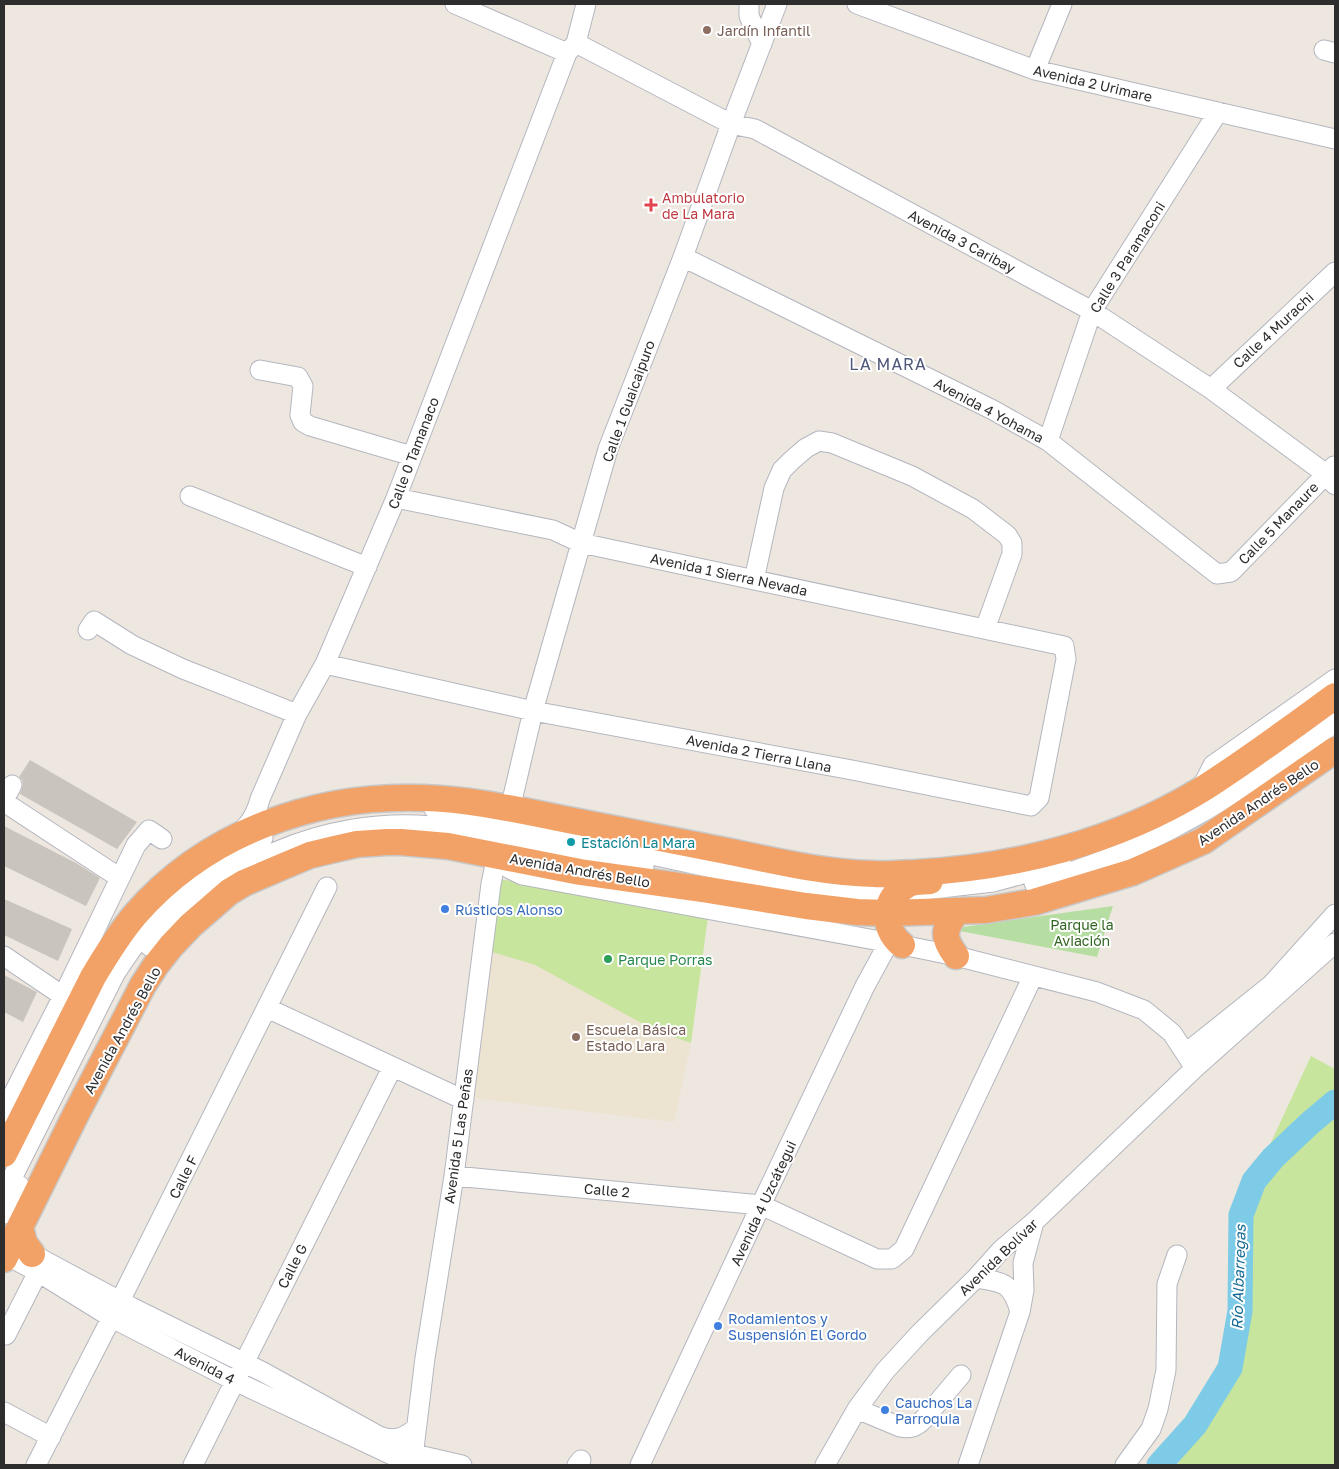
<svg xmlns="http://www.w3.org/2000/svg" width="1339" height="1469" font-family="'Golos Text',sans-serif">
<style>
.education{fill:#ede3d1}
.green{fill:#b7dea2}
.pitch{fill:#c8e59e}
.lines{fill:none;stroke-linecap:round;stroke-linejoin:round}
.river{stroke:#7dcbe6;stroke-width:25}
.building{fill:#c9c5be}
.minor-casing{stroke:#b4b6bf;stroke-width:21}
.highway-casing{stroke:#c8c8c8;stroke-width:29}
.minor{stroke:#fff;stroke-width:19}
.highway{stroke:#f2a167;stroke-width:26}
.education-dot{fill:#8d6e63;stroke:#fff;stroke-width:2}
.health-dot{fill:#e0444e;stroke:#fff;stroke-width:2}
.culture-dot{fill:#0f9aa8;stroke:#fff;stroke-width:2}
.shop-dot{fill:#3f7fe0;stroke:#fff;stroke-width:2}
.leisure-dot{fill:#2e9e5b;stroke:#fff;stroke-width:2}
.labels{text-anchor:middle;dominant-baseline:central;stroke-width:4;stroke-linejoin:round;paint-order:stroke}
.education-label{font-size:14px;fill:#785e54;stroke:#fff;text-anchor:start}
.street-label{font-size:14px;fill:#2d2d2d;stroke:#fff}
.health-label{font-size:14px;fill:#be3a42;stroke:#fff;text-anchor:start}
.culture-label{font-size:14px;fill:#0d838f;stroke:#fff;text-anchor:start}
.shop-label{font-size:14px;fill:#366cbe;stroke:#fff;text-anchor:start}
.park-label{font-size:14px;fill:#306521;stroke:#fff}
.leisure-label{font-size:14px;fill:#27864d;stroke:#fff;text-anchor:start}
.water-label{font-size:15px;font-style:italic;fill:#196c94;stroke:#fff}
.quarter-label{font-size:16px;letter-spacing:1px;fill:#50587a;stroke:#fff}
</style>
<rect width="100%" height="100%" fill="#ede7e0"/>
<!-- education -->
<path class="education" d="M492,952L535,965L656,1030L691,1043L674,1122L472,1098L484,988Z"/>
<!-- green -->
<path class="green" d="M1113,906L1097,957L949,929Z"/>
<!-- pitch -->
<path class="pitch" d="M500,879L708,917L691,1043L656,1031L535,965L492,952Z
M1311,1056L1335,1069V1465H1177L1221,1393L1236,1356L1241,1207Z"/>
<g class="lines">
<!-- river -->
<path class="river" d="M1159,1465L1195,1425L1230,1368L1240,1311L1241,1215L1254,1181L1273,1158L1309,1124L1335,1102"/>
</g>
<!-- building -->
<path class="building" d="M30,760L137,822L117,849L20,794L23,785L22,780L19,777Z
M4,826L76,863L100,878L86,906L4,866Z
M4,899L72,929L58,961L4,935Z
M4,975L37,992L23,1022L4,1012Z"/>
<g class="lines">
<!-- minor casing -->
<g class="minor-casing">
<path id="minor" d="M455,4L567,53
M749,4V16L762,44
M857,4L1035,70L1335,139
M576,43L586,4
M1324,50L1335,53
M1035,70L1062,4
M683,257L993,410L1048,441L1217,574L1231,572L1334,466
M260,370L298,377L303,386L300,415L303,422L310,426L412,456
M1211,389L1335,272
M1048,441L1092,311L1218,112
M190,496L367,567
M754,580L774,488L782,470L792,460L806,448L819,441L832,443L912,476L973,509L1007,535L1012,543V554L985,629
M88,630L94,621L132,645L183,669L297,714
M325,664L533,711L852,770L1031,806L1039,798L1066,659L1064,646L581,543L553,530L396,498
M1201,789L1213,765L1335,679
M4,800L12,785
M4,802L120,878
M434,809L545,829L628,850L787,884L812,888L897,893L993,882L1019,875L1061,861
M240,833C251,822 256,814 260,799L297,714L325,664L396,498L567,53L576,43L731,124L755,129L1092,311L1211,389L1326,474L1335,485
M500,858L510,869L522,875L902,945L956,956L1097,992L1144,1010L1172,1033L1195,1068
M1034,883C1090,868 1142,846 1192,818C1242,790 1288,755 1335,723
M149,946C213,865 328,816 431,826C446,828 461,832 476,834C485,835 493,836 502,837C550,845 596,858 644,866
M4,956L63,996
M267,1008L464,1100
M1186,1053L1271,985L1335,914
M4,1112L63,996L136,845L149,830L162,839
M454,1176L761,1205L877,1259H892L904,1249L1033,976
M4,1194L115,974C153,914 198,868 263,838
M4,1214L19,1185
M4,1254L38,1272L112,1318L235,1381L394,1456L414,1454L462,1465
M32,1254L131,1307L263,1372L379,1436C394,1442 404,1438 416,1428
M976,1278C1004,1282 1012,1283 1020,1312
M4,1334L6,1335L38,1272
M857,1409L900,1427C910,1429 916,1427 923,1420L961,1375
M4,1412L51,1437
M36,1465L120,1301L327,887
M193,1465L392,1068
M412,1465L425,1358L454,1176L491,884L497,855L510,809L533,711L608,449L683,257L731,124L777,4
M577,1465L581,1460
M640,1465L761,1205L865,986L889,942
M825,1465L857,1409L885,1371L920,1333L976,1278L1001,1250L1034,1222L1195,1068L1335,943
M968,1465L1020,1312L1024,1290L1023,1263L1034,1222
M1125,1465L1151,1429L1158,1409L1166,1370L1167,1284L1177,1255"/>
</g>
<!-- highway casing -->
<g class="highway-casing">
<path id="highway" d="M902,945C881,928 883,898 907,885C913,881 922,882 930,881
M956,956C942,937 943,930 957,911
M4,1154L93,977C106,955 119,934 135,915C207,832 316,794 423,798C468,799 514,809 558,818C614,829 670,840 726,851C774,861 824,873 874,874C888,875 901,873 915,873C1014,868 1116,842 1201,790C1247,761 1291,728 1335,696
M20,1227L24,1243L32,1254
M4,1259L76,1114L143,985L156,965L171,946L191,925L229,892L244,883L279,868L310,855L335,849L357,844L387,842H401L448,846L580,872L708,890L806,906L857,912L887,913L986,910L1034,902L1133,872L1203,841L1335,750"/>
</g>
<!-- minor -->
<use href="#minor" class="minor"/>
<!-- highway -->
<use href="#highway" class="highway"/>
</g>
<!-- markers -->
<g class="education-dot">
<circle cx="707" cy="30" r="5"/>
<circle cx="576" cy="1037" r="5"/>
</g>
<path class="health-dot" d="M648.5 197.5h5v5h5v5h-5v5h-5v-5h-5v-5h5z"/>
<circle class="culture-dot" cx="571" cy="842" r="5"/>
<g class="shop-dot">
<circle cx="445" cy="909" r="5"/>
<circle cx="718" cy="1326" r="5"/>
<circle cx="885" cy="1410" r="5"/>
</g>
<circle class="leisure-dot" cx="608" cy="959" r="5"/>
<g class="labels">
<!-- education labels -->
<g class="education-label">
<text x="717" y="30">Jardín Infantil</text>
<text x="586" y="1029">Escuela Básica<tspan x="586" dy="16">Estado Lara</tspan></text>
</g>
<!-- street labels -->
<g class="street-label">
<text transform="translate(1093 83) rotate(13)">Avenida 2 Urimare</text>
<text transform="translate(962 241) rotate(28)">Avenida 3 Caribay</text>
<text transform="translate(1127 257) rotate(-58)">Calle 3 Paramaconi</text>
<text transform="translate(1273 330) rotate(-43)">Calle 4 Murachi</text>
<text transform="translate(628 401) rotate(-70)">Calle 1 Guaicaipuro</text>
<text transform="translate(989 410) rotate(28)">Avenida 4 Yohama</text>
<text transform="translate(413 453) rotate(-69)">Calle 0 Tamanaco</text>
<text transform="translate(1278 523) rotate(-46)">Calle 5 Manaure</text>
<text transform="translate(729 574) rotate(12)">Avenida 1 Sierra Nevada</text>
<text transform="translate(759 753) rotate(11)">Avenida 2 Tierra Llana</text>
<text transform="translate(1258 802) rotate(-34)">Avenida Andrés Bello</text>
<text transform="translate(580 870) rotate(10)">Avenida Andrés Bello</text>
<text transform="translate(122 1030) rotate(-61)">Avenida Andrés Bello</text>
<text transform="translate(458 1136) rotate(-82)">Avenida 5 Las Peñas</text>
<text transform="translate(183 1177) rotate(-63)">Calle F</text>
<text transform="translate(607 1190) rotate(5)">Calle 2</text>
<text transform="translate(763 1203) rotate(-65)">Avenida 4 Uzcátegui</text>
<text transform="translate(998 1257) rotate(-44)">Avenida Bolívar</text>
<text transform="translate(292 1266) rotate(-63)">Calle G</text>
<text transform="translate(205 1365) rotate(27)">Avenida 4</text>
</g>
<!-- health labels -->
<g class="health-label">
<text x="662" y="197">Ambulatorio<tspan x="662" dy="16">de La Mara</tspan></text>
</g>
<!-- culture labels -->
<g class="culture-label">
<text x="581" y="842">Estación La Mara</text>
</g>
<!-- shop labels -->
<g class="shop-label">
<text x="455" y="909">Rústicos Alonso</text>
<text x="728" y="1318">Rodamientos y<tspan x="728" dy="16">Suspensión El Gordo</tspan></text>
<text x="895" y="1402">Cauchos La<tspan x="895" dy="16">Parroquia</tspan></text>
</g>
<!-- park labels -->
<g class="park-label">
<text x="1082" y="924">Parque la<tspan x="1082" dy="16">Aviación</tspan></text>
</g>
<!-- leisure labels -->
<g class="leisure-label">
<text x="618" y="959">Parque Porras</text>
</g>
<!-- water labels -->
<g class="water-label">
<text transform="translate(1238 1277) rotate(-88)">Río Albarregas</text>
</g>
<!-- quarter labels -->
<g class="quarter-label">
<text x="888" y="364">LA MARA</text>
</g>
</g>
<!-- border -->
<rect width="1339" height="1469" fill="none" stroke="#2d2d2d" stroke-width="10"/>
</svg>
